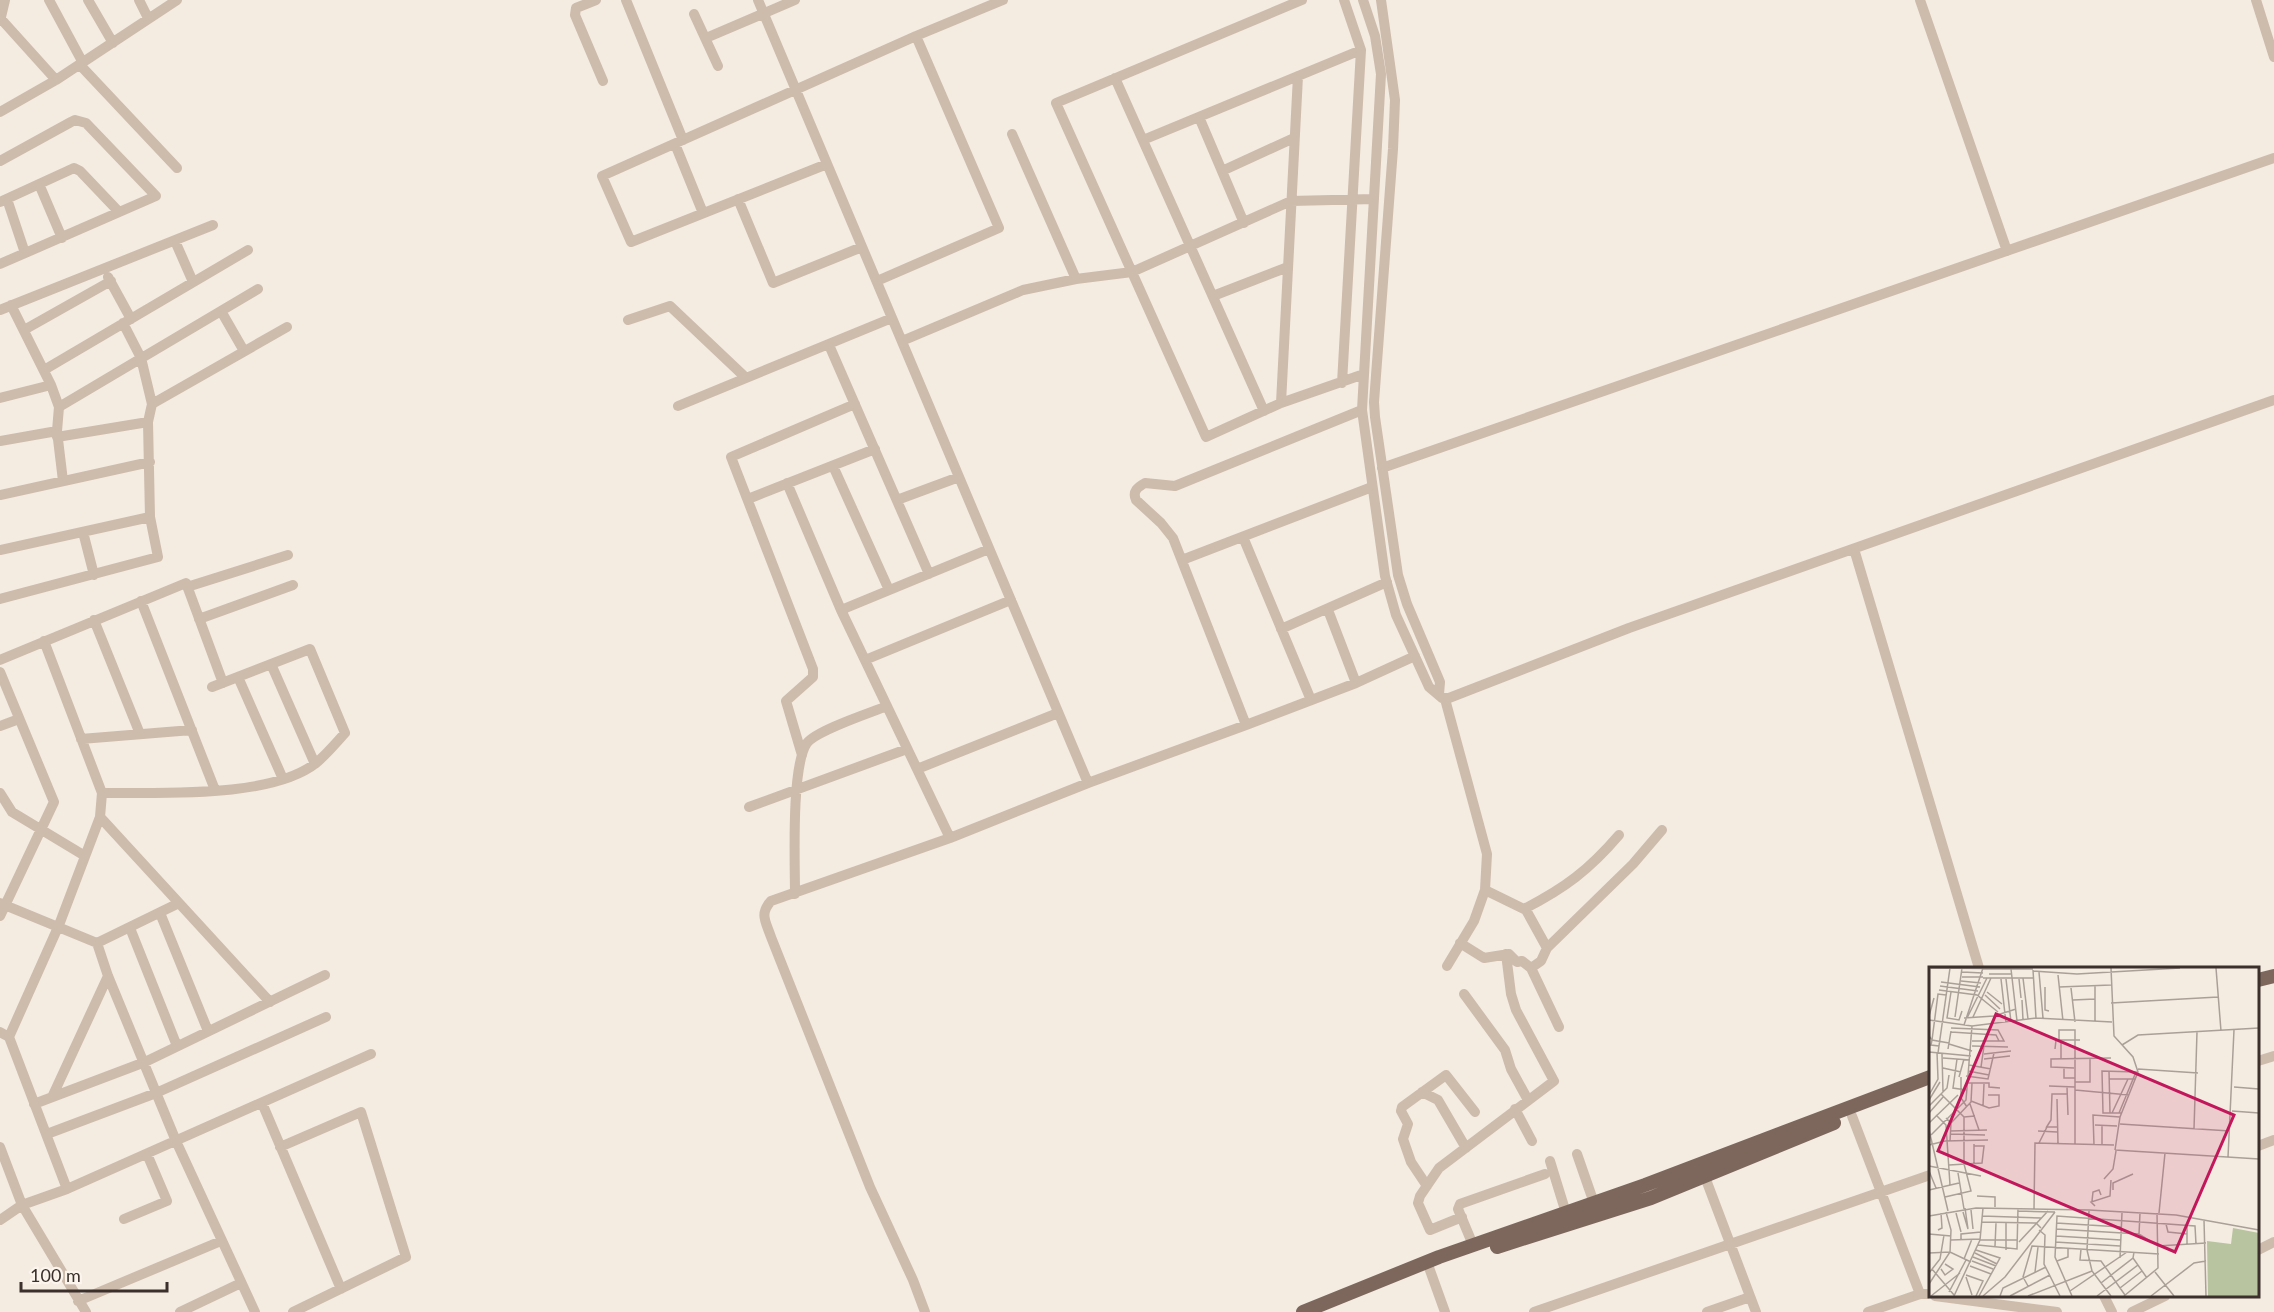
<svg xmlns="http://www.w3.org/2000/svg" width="2274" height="1312" font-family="Lato,sans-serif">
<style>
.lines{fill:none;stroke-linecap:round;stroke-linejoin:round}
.minor{stroke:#cdbbac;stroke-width:10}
.major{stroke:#7d675c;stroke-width:14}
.inset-road{fill:none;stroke:#aaa098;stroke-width:1.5}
.view{fill:#c2185b;fill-opacity:0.15;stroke:#c2185b;stroke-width:3}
.inset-edge{fill:none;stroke:#3b302b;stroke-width:3}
</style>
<rect width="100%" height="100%" fill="#f4ebe1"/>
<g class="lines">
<!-- minor -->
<path class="minor" d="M49,0L83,63
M88,0L113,43
M139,0L148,18
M596,0L576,8L575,15L603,81
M626,0L683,140
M758,0L1088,783
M1302,0L1056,103L1206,437L1281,403L1364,374
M1363,0L1375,36L1381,74L1362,410L1385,576L1396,615L1429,687L1442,698H1449L1629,628L2274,400
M1381,0L1395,100L1393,149L1374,402L1375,417L1398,575L1407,604L1440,682L1439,694
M1920,0L2007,251
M2256,0L2274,57
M694,14L718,66
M1,19L56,80
M0,21L5,0
M706,38L795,0
M80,65L177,168
M1115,78L1264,411
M0,112L56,80L177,0
M1199,117L1244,223
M1012,134L1076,279
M1143,140L1361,50
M675,144L703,213
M0,161L71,122L75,120L86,123L156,196L0,264
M827,164L631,242L602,176L916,36L1003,0
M1222,171L1294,138
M39,184L62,238
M7,199L25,253
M738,199L773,283L862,247
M0,202L74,168L80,171L119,212
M175,241L193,282
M108,277L131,319
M877,281L999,228L916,36
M1213,296L1288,267
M11,305L51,385L59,407L57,431L63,481
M0,310L213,225
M221,311L244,351
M628,320L670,306L745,377
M24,330L111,281
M902,341L1023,290L1076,279L1132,272L1291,201L1374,199
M829,345L929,574
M44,370L248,250
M1342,383L1361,50L1344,0
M0,398L51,385
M1281,403L1298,76
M152,404L287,327
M678,406L892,318
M59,407L258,289
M57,437L148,422
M0,441L57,431
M833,466L889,590
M1382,468L2274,158
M787,483L841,610L950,838
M0,495L150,462
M748,499L875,449
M897,500L959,477
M83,532L94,575
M1243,537L1311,700
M1854,549L1979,968
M0,550L150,517
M1182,560L1372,487
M187,587L288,555
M0,599L158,557L150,517L148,422L152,404L141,358L123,323
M141,601L215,790
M841,610L989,549
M1328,610L1356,683
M199,619L293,585
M94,620L140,734
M1281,629L1387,582
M0,660L186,583L223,683
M865,660L1011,600
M271,664L315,764
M0,672L54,802L0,916
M238,677L283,779
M1445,699L1487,854L1485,890L1474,921L1447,966
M1246,725L1173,538L1161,523L1136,500C1132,491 1138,487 1145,483L1175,486L1362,410
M0,726L19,719
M81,739L192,730
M802,755L786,701L813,677V669L731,457L855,404
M917,769L1058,713
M0,793L12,812L85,856
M102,793C159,792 270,799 316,763C326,755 336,743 345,733L310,649L212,687
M749,807L907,749
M100,817L270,1002
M1485,890L1526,910L1547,948
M795,894C795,863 791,766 807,743C817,730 870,713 887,706
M0,903L97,943L179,903
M1524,909C1565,888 1589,870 1619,835
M160,913L208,1031
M130,928L177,1046
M97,943L108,976L176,1141L255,1312
M1460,943L1484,958L1509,954L1517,962L1522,961L1531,968
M1464,994L1505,1050L1511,1069L1528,1100
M1559,1027L1531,968L1541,961L1547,948L1633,864L1662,830
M0,1032L9,1037L67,1189
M9,1037L59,925L100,817L102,793L44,641
M2258,1061L2274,1056
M1422,1092L1438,1100L1466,1148
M53,1095L108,976
M262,1103L341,1289
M34,1104L145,1062L325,975
M1515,1109L1532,1141
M1852,1116L1920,1294
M47,1134L156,1093L326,1017
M2258,1146L2274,1140
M0,1147L22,1205L86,1312
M280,1147L361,1112L406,1257L293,1312
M1577,1154L1594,1203
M1550,1161L1566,1213
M1705,1177L1756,1312
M1427,1186L1411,1162L1403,1139L1408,1124L1401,1111L1402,1107L1446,1075L1475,1112
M1462,1217L1430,1230L1418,1203L1420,1196L1439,1168L1554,1081L1516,1010L1511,994L1506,954
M124,1219L167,1201L147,1154
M0,1220L22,1205L67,1189L371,1054
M1473,1245L1458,1209L1460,1204L1545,1174
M2258,1250L2274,1242
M1427,1262L1445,1312
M1935,1296L2057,1312
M2104,1296L2112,1312
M78,1301L221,1241
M180,1312L241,1283
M925,1312L913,1280L870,1187L771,937C766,922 759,914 771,901L950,838L1088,783L1246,725L1356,683L1415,656
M1534,1312L1930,1175
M1707,1312L1750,1297
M1868,1312L1920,1294H1927
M2132,1312L2165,1296"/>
<!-- major -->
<path class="major" d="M2258,980L2274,976
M1497,1247L1651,1198L1834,1123
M1303,1312L1439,1257L1645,1185L1930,1077"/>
</g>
<!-- overview -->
<g transform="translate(1929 967)">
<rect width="330" height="330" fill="#f4ebe1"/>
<path d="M304,261L330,266V329H279L278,274L302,277Z" fill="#b8c4a0"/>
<path class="inset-road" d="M2,1L104,2M182,1L185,69L204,90L209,105L191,150L186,183M287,1L292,64M82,2L88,54M104,3L107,51M104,4L148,7L251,1M33,5L54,6M110,5L114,51M60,7H83M129,8L134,54M33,10H54M54,11H104M94,11L99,52M72,12L77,56M77,12L82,55M90,12L92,31M32,14L52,16M12,15L51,20M11,19L49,24M116,20V43L120,44M130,20L182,18M142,21L146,55M10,23L48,28L69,45M22,25L18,51L30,53L33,44M58,25L73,37M56,28L71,42M93,33L94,53M144,33L166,32M182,36L289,30M0,49L5,31M26,50L33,1M44,50L62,11M35,51L65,49L87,42M38,51L58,11M0,53L43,59L107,51L183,55M166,55V19M35,58L54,1M22,61L69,63L75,74H43M22,65L67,68L70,74M0,69L3,73L20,76M130,73V63H146V177M20,77L43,84M193,78L209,68L330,61M10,79L2,78L3,73L9,27L17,28M43,79L79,80M19,82L22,64M126,82L127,73H151M0,85L42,89M9,86L21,1M13,87L14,125M55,87L82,84M14,91L41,93M28,92L24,121L37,123M55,92L81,89M132,92V73M40,98L62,102M52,100L55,79M135,100V111H146M14,101L32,105M145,101L122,100V92L182,91M209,102L269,106M39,104L60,108M180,104L181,146M37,109L59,112L65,86M30,110L35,92M32,110V131L38,140M180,112H207M146,115H161V91M37,116H60V120L71,121M120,119L146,120M138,120L139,148M305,120L330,122M146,123L200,128M12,127L35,150L46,149M0,128L9,112L8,85M128,132L129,177M0,133L11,115M42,134L60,141L70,139V128H59M41,137L50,163M0,139L18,121L20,108M54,139L55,117M303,144L330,146M0,146L15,129M183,146L199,112M190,146L207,105L173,104L174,146H193M7,148L17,158L21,218M17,151L22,156L21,174M0,156L29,128M22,156L42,135L43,116M191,157L301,164M166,158L188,159M117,161L122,153L123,127H138M265,162L268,65M0,163L19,244M21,164L58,163M109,164L128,165M21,167L56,168M2,168L37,133L43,59M110,176L118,160H128M0,178L16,174L59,173M165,178L164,148L191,150M173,178V159M186,183L330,192M299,190L305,63M45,197V177M20,198L53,196L55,179H45M0,199L52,209M0,204L7,221M29,206L35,242M175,212L184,202L187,184M0,223L30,216M184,223V216L204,207M48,229L66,230V240M16,230L42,224L35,197V150M163,234L164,225L170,223L172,228M166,239L162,235L181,229L182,213M105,242L106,176L185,178M42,243L44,262M89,244L126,245M160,244L158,283L163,304L182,329M34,245L39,262L36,241M27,246L32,265M230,246L236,186M0,249L47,241L160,243L247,248L330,263M53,249L112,251M275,253L277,329M53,255L107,256L112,261M77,256V283M127,256L192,260M237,257L239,265L258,267M127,262L210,267L229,279L277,276M9,263L13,261L12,246M110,263L116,268L115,297L131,329M0,267L22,269M210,267L211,246M127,269L192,273M32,272V267L52,265M22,273L51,272M51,273H88M90,275L119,244M126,275L191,279M258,277V258M49,278L88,282L89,241M66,279L67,256M152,282L151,293L172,294L196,328M47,283L71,291L50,329M0,286L21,285L42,295M46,286L68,297M44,290L67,299M191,291L193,246M204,291L218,311M35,292L43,272M43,294L64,302M128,294L139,290V282M41,299L62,307M3,302L25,328M12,302L16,308L24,302L16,297M106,305L109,280M226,305L245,329M0,306L11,292L15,268M37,308L54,314L47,329M37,310L43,328M172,316L204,291L205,285M0,317L21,285L22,263L17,245M99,319L94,310L103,279L230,287M191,321L213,304M141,324L198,285M20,325L37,293M2,329L31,306M25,329L51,273L54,241M54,329L76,310L126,245M71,329L74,321L117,300M81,329L121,308M99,329L163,304M143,329L126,290L128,249L266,259L267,277M168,329L209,298M195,329L229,301L228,246M222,329L265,296L277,294"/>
<path class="view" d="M67,47L305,148L246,285L9,184Z"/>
<rect width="330" height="330" class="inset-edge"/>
</g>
<!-- scale -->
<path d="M21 1282v9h146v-9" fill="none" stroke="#3b302b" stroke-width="3"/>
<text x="30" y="1282" font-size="18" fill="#3b302b" stroke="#fbf5ee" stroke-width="4.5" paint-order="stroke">100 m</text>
</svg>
